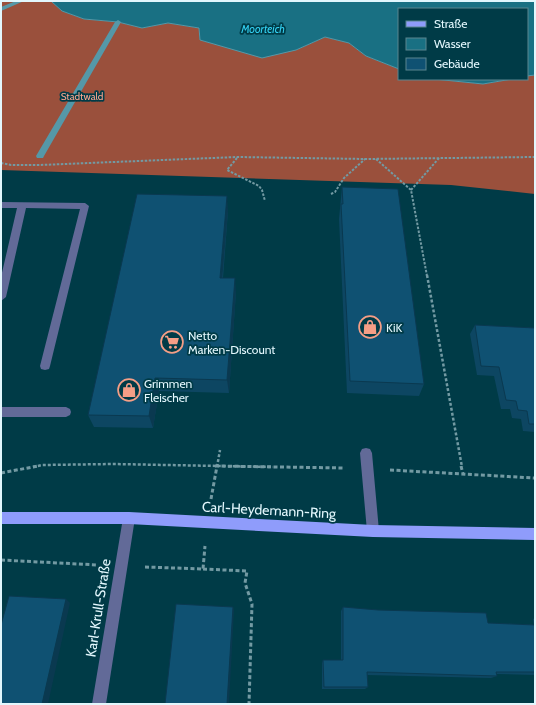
<svg xmlns="http://www.w3.org/2000/svg" width="536" height="705" font-family="Cabin,sans-serif">
<style>
.forest{fill:#9a503c}
.water{fill:#197083;stroke:#5598a8}
.lines{fill:none;stroke-linecap:round;stroke-linejoin:round}
.stream{fill:#5598a8;fill-rule:evenodd}
.path-far2{stroke:#739aa3;stroke-width:2;stroke-dasharray:2.5 1.5;stroke-linecap:butt}
.path-far1{stroke:#739aa3;stroke-width:2.5;stroke-dasharray:3 2;stroke-linecap:butt}
.path{stroke:#739aa3;stroke-width:3;stroke-dasharray:4 2.5;stroke-linecap:butt}
.minor{fill:#626a98;fill-rule:evenodd}
.major{fill:#8f9cfb;fill-rule:evenodd}
.wall{fill:#0d4662}
.shaded-wall{fill:#0a3950}
.building{fill:#0f5172;stroke:#0a3950}
.labels{text-anchor:middle;dominant-baseline:central;stroke-width:3.5;stroke-linejoin:round;paint-order:stroke}
.far-park-label{font-size:10px;fill:#fba68f;stroke:#003b47}
.far-water-label{font-size:11px;font-style:italic;fill:#33d3f5;stroke:#003b47}
.poi-label{font-size:12px;fill:#e2f7fd;stroke:#003b47;text-anchor:start}
.near-street-label{font-size:14px;fill:#e2f7fd;stroke:#003b47}
</style>
<rect width="100%" height="100%" fill="#003b47"/>
<!-- forest -->
<path class="forest" d="M1,1H51L62,11L84,19L118,22L142,28L168,23L199,28L200,40L230,48L296,50L325,37L349,43L366,56L399,69V79H434L483,84L512,79H527V76L535,75V194L451,185L1,170Z"/>
<!-- water -->
<path class="water" d="M51,1H535V75L527,76V9H399V69L366,56L349,43L325,37L296,50L262,58L200,40L199,28L168,23L142,28L118,22L84,19L62,11Z
M434,79H512L483,84Z"/>
<g class="lines">
<!-- stream -->
<path class="stream" d="M16,1H24L1,11V7Z
M118,20L121,22L44,156L43,158H37L36,156L115,22Z"/>
<!-- path-far2 -->
<path class="path-far2" d="M237,158L227,170L259,186L262,190L265,201
M376,159L411,190L427,276
M1,163L11,165H40L237,157L365,159L535,157
M411,190L440,157
M331,194L335,192L344,178L365,159"/>
<!-- path-far1 -->
<path class="path-far1" d="M427,275L462,467
M33,467L42,465L113,464L273,467
M217,467L220,450"/>
<!-- path -->
<path class="path" d="M215,466L345,468
M461,466L463,474
M390,470L535,478
M1,473L38,466
M211,499L217,466
M1,560L98,565
M145,567L203,569L205,546
M203,569L247,571L245,583L252,604L249,704"/>
<!-- minor -->
<path class="minor" d="M1,202L85,203L89,206L50,366L49,369L45,370L41,369L40,366L80,209L26,208L6,297L1,301V277L17,208H1Z
M1,407H66L70,409L71,412L70,415L66,417H1Z
M366,448L370,449L372,453L379,531L377,535L373,537L369,535L367,531L360,453L362,449Z
M129,512L133,514L135,518L106,704H92L123,518L125,514Z"/>
<!-- major -->
<path class="major" d="M1,512H129L373,525L535,528V540L373,537L129,524H1Z"/>
</g>
<!-- wall -->
<path class="wall" d="M342,187L424,384L419,396L347,393L339,219Z
M228,211L223,278L236,292L229,393L159,391L153,428L94,427L88,415Z
M475,325L535,328V432L523,431L521,419L512,418L510,409H501L494,376L477,375L470,334Z
M343,607L488,623L534,625L533,619L535,618V675L497,674V676L491,678L367,675L368,687L365,689H322V663L323,660H341V611Z"/>
<!-- shaded-wall -->
<path class="shaded-wall" d="M227,196L228,211L221,292L220,278Z
M235,278L236,292L229,393L227,380Z
M155,378L159,391L153,428L149,416Z
M66,599L70,603L48,704H42Z
M233,607L234,610L229,704H227Z"/>
<!-- building -->
<path class="building" d="M342,187L398,189L424,384L350,381L341,204H343Z
M137,194L227,196L220,278H235L227,380L155,378L149,416L88,415Z
M475,325L535,328V424H529L527,411L518,410L516,401L506,400L499,367L481,366Z
M9,596L66,599L42,704H1V625Z
M176,604L233,607L227,704H165Z
M343,607L378,610L486,613L488,623L535,625V672H496L497,676L367,672L368,687H324L323,660H343Z"/>
<!-- icons -->
<defs>
<g id="shop-ring" transform="scale(1.15)"><circle r="9.5" fill="#003b47" stroke="#f49e86" stroke-width="1.5"/><path d="M-5-2.5h2.3a2.7 3.5 0 0 1 5.4 0H5L5.5 6h-11ZM-1.5-2.5h3a1.5 2.3 0 0 0-3 0Z" fill="#f49e86"/></g>
<g id="supermarket-ring" transform="scale(1.15)"><circle r="9.5" fill="#003b47" stroke="#f49e86" stroke-width="1.5"/><path d="M-6-5.5h2.5l.6 2H6L4.5 2H-2.5L-4.4-4H-6ZM-1.5 3.2a1.3 1.3 0 1 0 .1 0ZM3 3.2a1.3 1.3 0 1 0 .1 0Z" fill="#f49e86"/></g>
</defs>
<g fill-rule="evenodd">
<use href="#shop-ring" x="370" y="327"/>
<use href="#supermarket-ring" x="172" y="342"/>
<use href="#shop-ring" x="129" y="390"/>
</g>
<g class="labels">
<!-- far-park labels -->
<g class="far-park-label">
<text x="82" y="96">Stadtwald</text>
</g>
<!-- far-water labels -->
<g class="far-water-label">
<text x="263" y="29">Moorteich</text>
</g>
<!-- poi labels -->
<g class="poi-label">
<text x="386" y="327">KiK</text>
<text x="188" y="335">Netto<tspan x="188" dy="14">Marken-Discount</tspan></text>
<text x="144" y="383">Grimmen<tspan x="144" dy="14">Fleischer</tspan></text>
</g>
<!-- near-street labels -->
<g class="near-street-label">
<text transform="translate(269 510) rotate(3)">Carl-Heydemann-Ring</text>
<text transform="translate(98 608) rotate(-81)">Karl-Krull-Straße</text>
</g>
</g>
<!-- border -->
<rect width="536" height="705" fill="none" stroke="#e2f7fd" stroke-width="4"/>
<!-- legend -->
<rect x="398" y="8" width="130" height="72" fill="#003b47" stroke="#5a8690"/>
<rect x="406" y="21" width="20" height="6" fill="#8f9cfb" stroke="#5a8690"/>
<text x="434" y="28" font-size="12" fill="#e2f7fd">Straße</text>
<rect x="406" y="38" width="20" height="12" fill="#197083" stroke="#5a8690"/>
<text x="434" y="48" font-size="12" fill="#e2f7fd">Wasser</text>
<rect x="406" y="58" width="20" height="12" fill="#0f5172" stroke="#5a8690"/>
<text x="434" y="68" font-size="12" fill="#e2f7fd">Gebäude</text>
</svg>
